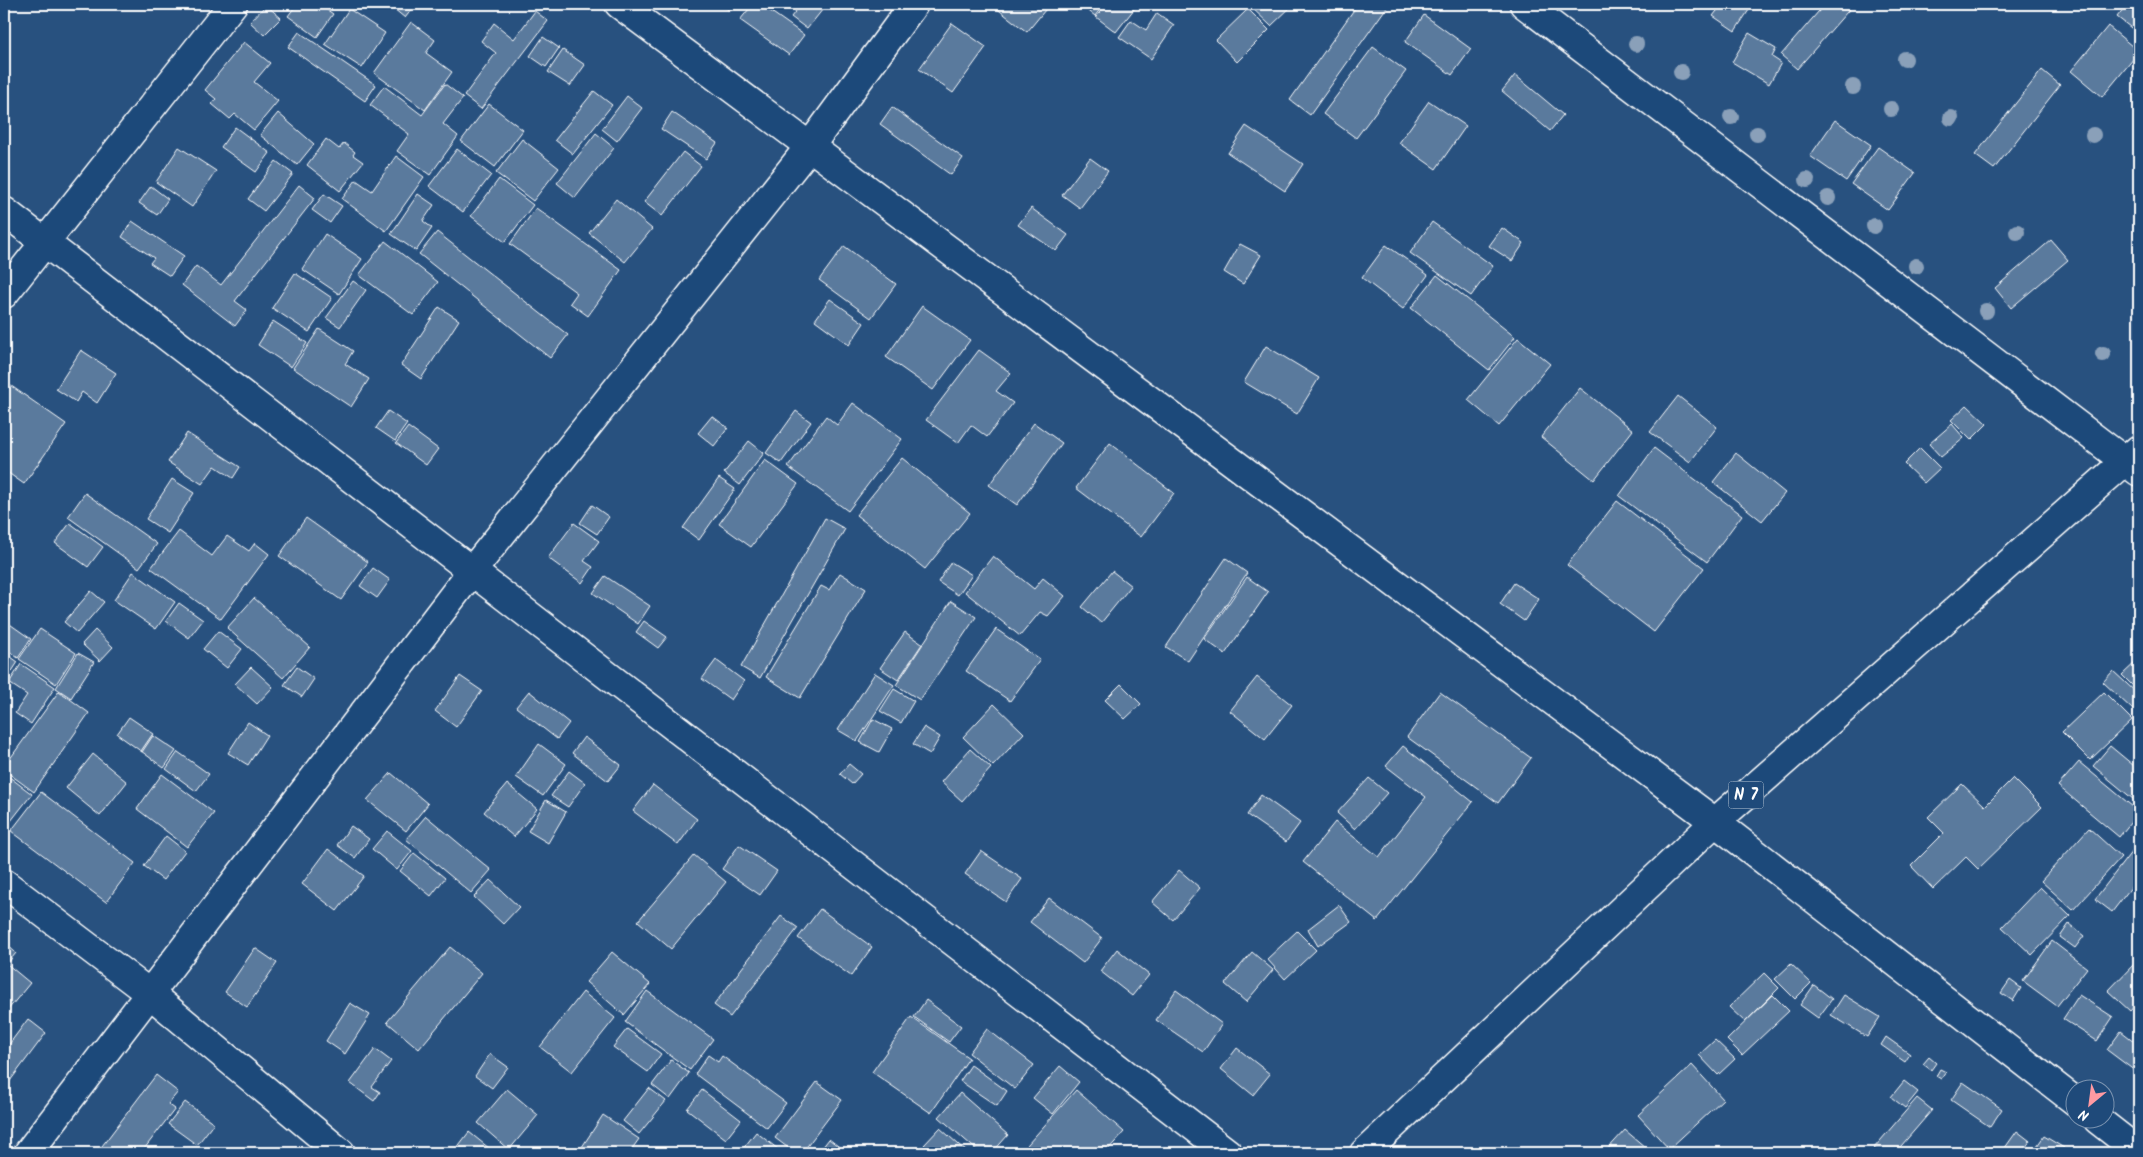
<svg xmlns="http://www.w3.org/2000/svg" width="2143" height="1157" font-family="Kalam,sans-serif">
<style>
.building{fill:#5a7a9d;stroke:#fff}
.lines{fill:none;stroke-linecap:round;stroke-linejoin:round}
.street-casing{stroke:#fff;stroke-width:31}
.secondary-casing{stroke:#fff;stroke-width:31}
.highway-casing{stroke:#fff;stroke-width:31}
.street{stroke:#1f4a7a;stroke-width:28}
.secondary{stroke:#1f4a7a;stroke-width:28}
.highway{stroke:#1f4a7a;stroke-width:28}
.tree{fill:#8aa0b9}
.labels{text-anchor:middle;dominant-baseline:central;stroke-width:4;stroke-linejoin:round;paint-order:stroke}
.shield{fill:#1f4a7a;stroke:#bcc9d7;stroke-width:1}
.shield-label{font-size:16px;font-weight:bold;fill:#fff}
</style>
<rect width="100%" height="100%" fill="#28517f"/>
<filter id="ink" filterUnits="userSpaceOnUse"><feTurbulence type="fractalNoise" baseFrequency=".02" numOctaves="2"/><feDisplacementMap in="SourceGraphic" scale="10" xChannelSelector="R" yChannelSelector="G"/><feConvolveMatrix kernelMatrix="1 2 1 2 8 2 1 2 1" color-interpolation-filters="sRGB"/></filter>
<g filter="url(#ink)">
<!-- building -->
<path class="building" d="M297,4H319L333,14L317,37L288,16Z
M388,4H416L405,18Z
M720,4H735L730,11Z
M753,4H760L804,35L789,55L740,20Z
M801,4H827L807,29L791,17Z
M991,4H1050L1027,32Z
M1080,4H1104L1095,16Z
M1106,4H1138L1116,32L1096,17Z
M1251,4H1294L1271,26L1249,5Z
M1358,4H1389L1310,115L1290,100Z
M1715,4H1753L1735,31L1713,16L1720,7Z
M1825,4H1854L1797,69L1781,55Z
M2127,4H2139V34L2117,17Z
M266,5L281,18L264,35L250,22Z
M349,9L385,33L362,68L325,44Z
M1248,9L1269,30L1237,62L1216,40Z
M535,11L548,21L481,109L464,96L496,53L481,41L494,23L514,39Z
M1157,13L1174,25L1151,59L1119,37L1131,20L1146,30Z
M1424,15L1471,49L1452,75L1405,42Z
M411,22L435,40L426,53L452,72L425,110L374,73Z
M952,23L986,47L953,93L919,69Z
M2108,26L2139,52L2102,97L2071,71Z
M299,32L376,85L365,101L288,47Z
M1749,33L1776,49L1772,57L1781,63L1769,84L1732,62Z
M543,37L559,48L546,67L530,56Z
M244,42L270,63L254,82L278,101L254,130L235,114L230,119L212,104L216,99L205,90Z
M1373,47L1406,71L1356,138L1323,114Z
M563,50L585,65L570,86L548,72Z
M2042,70L2060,85L1994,169L1975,155Z
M1515,75L1563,115L1550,131L1502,91Z
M445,84L463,98L443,124L458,136L430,175L397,151L409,134L370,105L384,86L422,115Z
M594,91L612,105L573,154L555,140Z
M627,96L642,108L617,141L602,129Z
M1429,101L1466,126L1436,169L1399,143Z
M489,104L523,130L495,167L461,141Z
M892,107L963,158L951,175L880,124Z
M672,112L717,143L706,159L661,129Z
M278,113L314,144L297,165L260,135Z
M1835,120L1871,145L1846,181L1810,156Z
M1246,126L1303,164L1285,191L1228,153Z
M235,127L270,153L256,172L221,147Z
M596,133L614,148L575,198L557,183Z
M326,139L339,149L344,143L355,152L353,155L363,162L340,191L307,165Z
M522,139L559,168L533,201L496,173Z
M179,147L216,171L192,207L156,182Z
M1878,147L1915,173L1888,210L1851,184Z
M457,149L491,175L463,212L429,186Z
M683,152L701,166L662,216L644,202Z
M396,156L424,177L386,231L342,199L356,180L372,191Z
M1090,158L1108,171L1080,208L1062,195Z
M276,161L293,174L264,211L248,199Z
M499,179L533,205L505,242L471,216Z
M299,185L315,198L235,301L247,310L235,326L182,285L196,266L221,285Z
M151,186L168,199L157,215L139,203Z
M324,194L342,206L330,223L312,210Z
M418,194L434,205L423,221L432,228L416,251L391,234Z
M616,199L652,229L625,262L589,233Z
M536,208L621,270L588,316L570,303L577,293L510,244Z
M1031,208L1068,235L1056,251L1018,225Z
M132,221L184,256L170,276L150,263L154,258L122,237Z
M1432,222L1493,266L1471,296L1410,253Z
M1502,228L1524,243L1512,261L1489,246Z
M437,232L568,335L550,358L419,254Z
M325,234L362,259L339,294L302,269Z
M2051,240L2068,260L2011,308L1995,288Z
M385,241L438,282L413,315L359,275Z
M1240,244L1261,255L1243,284L1224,272Z
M1386,245L1428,275L1403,309L1362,278Z
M844,246L896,284L871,318L819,280Z
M295,273L332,298L309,332L272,308Z
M1437,275L1515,337L1489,370L1411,308Z
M353,281L366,290L340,327L326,318Z
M830,299L864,323L849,345L815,320Z
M922,306L970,340L933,390L886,357Z
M439,307L459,320L421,379L401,365Z
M273,321L307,343L291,367L258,345Z
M319,329L353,351L345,364L369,379L351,407L293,368Z
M1518,338L1550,364L1499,426L1468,400Z
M1266,346L1319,378L1297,414L1244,382Z
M81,350L116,373L97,403L82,392L76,402L56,389Z
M979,350L1011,373L996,391L1013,403L987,437L971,425L958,443L926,420Z
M4,381L66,424L24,484L4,470Z
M1580,388L1633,430L1594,480L1541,437Z
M1678,396L1717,427L1690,462L1650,432Z
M853,403L902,439L848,511L788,467L826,416L837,425Z
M1967,405L1987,424L1971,440L1951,420Z
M388,411L407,424L395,441L376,428Z
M796,411L811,422L781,463L766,453Z
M712,416L728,428L714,446L698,433Z
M1034,423L1062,443L1017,505L989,485Z
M1952,424L1964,438L1941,457L1929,444Z
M408,427L438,449L426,465L396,443Z
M187,433L240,467L233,478L215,466L202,484L168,462Z
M749,441L764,453L740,485L724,473Z
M1110,443L1174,493L1141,537L1076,488Z
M1654,448L1742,515L1707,562L1619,496Z
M1920,448L1940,468L1924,483L1904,464Z
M1736,453L1785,493L1762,521L1713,482Z
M902,458L970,513L925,569L856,515Z
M765,460L798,484L751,547L719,524Z
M719,478L735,489L699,540L683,528Z
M172,479L194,493L168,533L146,519Z
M85,493L157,544L139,568L68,517Z
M1617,501L1704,568L1654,632L1567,565Z
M592,505L609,517L597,534L580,523Z
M306,518L368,562L341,600L279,556Z
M825,518L845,529L760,678L741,667Z
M70,523L103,547L88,567L55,543Z
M574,523L599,541L584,561L593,567L582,583L548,558Z
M179,531L212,556L227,536L249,551L255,543L269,554L221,619L151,568Z
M993,556L1034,589L1043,578L1065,596L1048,616L1040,612L1020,636L965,592Z
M1226,558L1247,573L1188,661L1166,647Z
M951,562L972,575L958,595L938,582Z
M373,568L390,580L377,598L360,586Z
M1112,571L1131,586L1101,623L1082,607Z
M133,572L175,602L156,629L114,600Z
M840,573L866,589L800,698L766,677L821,586L829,590Z
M605,576L650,606L638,624L593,593Z
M1247,577L1268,592L1225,654L1204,639Z
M1514,583L1539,599L1524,621L1500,604Z
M91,591L104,602L77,633L64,622Z
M254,598L310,647L283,678L227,628Z
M951,601L976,617L920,700L896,685Z
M179,603L203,620L189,638L166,621Z
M4,620L31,639L18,658L4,647Z
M644,621L667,637L658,648L636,632Z
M40,629L76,653L56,684L19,659Z
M996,629L1040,660L1010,701L966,671Z
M95,630L113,647L100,661L82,644Z
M218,631L242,649L227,668L203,649Z
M905,632L922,644L898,680L880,668Z
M4,652L18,662L5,682L4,680Z
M78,653L94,662L71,698L56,688Z
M716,660L744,681L731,700L702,679Z
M2138,660L2139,661V692L2122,675Z
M21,664L55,687L31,724L15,713L27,695L9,683Z
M251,667L273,687L257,704L235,684Z
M297,667L314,679L302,697L284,685Z
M2113,671L2139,695V703L2133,710L2103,682Z
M875,673L894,685L857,741L838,730Z
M460,676L482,691L456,727L435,711Z
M1257,677L1292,705L1265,739L1230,711Z
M1121,684L1141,704L1125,719L1105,700Z
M894,689L914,701L901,723L880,711Z
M59,691L89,713L34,792L4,770V767Z
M529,691L569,723L557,739L516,707Z
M1440,692L1531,758L1498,803L1407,737Z
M2104,692L2132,720L2090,760L2062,732Z
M994,704L1024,733L993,766L963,737Z
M129,717L154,734L142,752L117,734Z
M873,719L892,729L879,752L860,742Z
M248,722L267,735L248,765L228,753Z
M924,727L940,737L930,754L913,744Z
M152,735L176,751L164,768L141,751Z
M584,737L621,765L608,781L572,753Z
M539,744L566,764L543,796L516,777Z
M1403,746L1473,802L1377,921L1303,862L1335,822L1379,857L1426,797L1386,766Z
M2110,746L2139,770V804L2093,766Z
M970,749L991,768L962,801L941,782Z
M178,752L209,774L196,791L166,769Z
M93,754L127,782L100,816L66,788Z
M2079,762L2139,812L2119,837L2058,786Z
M849,764L861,774L852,784L840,774Z
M569,771L585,783L568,807L551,796Z
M4,773L32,794L7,826L4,823Z
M391,773L428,804L406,831L367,800Z
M162,774L214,813L187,847L137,809Z
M1369,778L1387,793L1355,829L1337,813Z
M2013,778L2042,807L1978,869L1966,857L1933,889L1911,866L1944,833L1928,817L1962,784L1985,806Z
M507,784L537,809L514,837L484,812Z
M653,785L697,819L678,845L633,811Z
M41,792L135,863L106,902L11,831Z
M1261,795L1300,823L1286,842L1247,815Z
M546,800L566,812L548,843L528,831Z
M426,816L491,870L471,893L406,839Z
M351,826L369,839L355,858L337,845Z
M2089,828L2121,857L2073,910L2041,881Z
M387,831L412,851L397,870L372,849Z
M166,836L185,851L163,880L144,866Z
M2139,842V877L2112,912L2095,899Z
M739,845L777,871L760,895L722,869Z
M328,849L364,876L337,911L302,884Z
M981,851L1022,879L1006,902L965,874Z
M414,853L445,878L431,896L400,871Z
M694,855L726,882L671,949L638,921Z
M1179,870L1200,888L1173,920L1152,902Z
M490,880L519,907L503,924L474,897Z
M2040,887L2070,916L2032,955L2002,927Z
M1049,898L1102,938L1083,963L1030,922Z
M1339,905L1351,922L1318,946L1308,929Z
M820,909L872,947L851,976L798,938Z
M781,916L798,928L730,1017L714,1005Z
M2069,924L2084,936L2075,948L2060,937Z
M1297,931L1316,950L1285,979L1267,959Z
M2052,941L2087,968L2057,1006L2023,981Z
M4,942L16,953L7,964L30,983L7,1011L4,1008Z
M450,947L482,973L419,1049L387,1022Z
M255,948L277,963L247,1007L225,992Z
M1117,949L1149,975L1132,996L1100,971Z
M612,952L650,984L624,1015L586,982Z
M1252,952L1273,970L1246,1002L1225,984Z
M2135,963L2139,967V1001L2130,1011L2108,991Z
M1791,964L1811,983L1795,999L1775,979Z
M1764,973L1779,988L1745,1022L1729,1007Z
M2010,980L2021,988L2013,1001L2001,993Z
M1814,985L1832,999L1818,1018L1800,1005Z
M1176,990L1222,1024L1203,1052L1156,1020Z
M647,991L713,1039L690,1070L625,1022Z
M583,992L615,1018L572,1072L540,1047Z
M1773,995L1789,1011L1742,1055L1727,1040Z
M1844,995L1880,1017L1867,1037L1831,1015Z
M2079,995L2113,1017L2097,1041L2063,1019Z
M926,1000L961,1026L949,1042L914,1017Z
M350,1003L370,1015L345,1054L326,1041Z
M911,1017L969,1058L931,1113L872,1072Z
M28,1019L46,1033L4,1089V1051Z
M627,1029L661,1054L648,1072L613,1047Z
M987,1029L1034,1065L1015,1089L969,1053Z
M2121,1031L2139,1045V1074L2107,1050Z
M1886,1037L1910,1054L1905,1062L1881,1045Z
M1715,1040L1735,1059L1718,1075L1699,1055Z
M1237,1048L1270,1074L1253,1095L1221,1069Z
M375,1049L391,1061L372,1087L380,1092L374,1101L350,1083Z
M490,1054L508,1067L492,1088L475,1076Z
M708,1055L718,1062L722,1056L786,1103L767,1128L695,1074Z
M1929,1057L1936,1063L1931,1070L1923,1064Z
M671,1060L689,1073L670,1099L652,1085Z
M971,1065L1007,1091L997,1106L960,1081Z
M1692,1065L1723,1099L1669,1149L1638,1115Z
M1060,1066L1079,1082L1053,1114L1033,1098Z
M1940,1069L1946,1072L1941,1079L1936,1076Z
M156,1075L178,1092L168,1104L175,1109L141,1153H103L99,1150Z
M1904,1081L1918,1092L1905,1108L1891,1097Z
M817,1082L842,1100L802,1153H795L775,1138Z
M1963,1082L2002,1109L1990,1127L1951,1100Z
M649,1088L666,1101L639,1134L623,1121Z
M507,1089L538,1115L509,1150L478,1123Z
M702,1090L741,1120L726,1139L687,1109Z
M1076,1090L1124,1132L1105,1153H1020Z
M960,1093L1008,1135L992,1153H980L939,1117Z
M1917,1098L1932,1110L1895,1153H1880L1874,1148Z
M185,1102L214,1123L197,1145L168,1124Z
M603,1115L639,1139L629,1153H578Z
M940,1128L968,1153H933L924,1145Z
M1625,1130L1652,1153H1604Z
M2017,1131L2030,1141L2022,1153H2005L2002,1152Z
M469,1132L495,1153H453Z
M756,1132L783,1153H746L742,1150Z
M2044,1136L2064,1148L2061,1153H2048L2037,1146Z
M829,1139L847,1153H818Z"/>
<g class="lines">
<!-- street casing -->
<g class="street-casing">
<path id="street" d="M1524,4L2139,472
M4,211L1228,1153
M4,294L233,4
M1715,822L2076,1102
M4,883L149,993L341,1153
M2098,1120L2139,1152
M28,1153L472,571L810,146L914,4"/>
</g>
<!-- secondary casing -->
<g class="secondary-casing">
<path id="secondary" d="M619,4L1715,822"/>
</g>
<!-- highway casing -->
<g class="highway-casing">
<path id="highway" d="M1364,1153L1715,822L2139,449"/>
</g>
<!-- street -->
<use href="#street" class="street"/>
<!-- secondary -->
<use href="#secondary" class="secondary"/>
<!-- highway -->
<use href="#highway" class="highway"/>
</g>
<!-- trees -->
<g class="tree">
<circle cx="1636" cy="44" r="8"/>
<circle cx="1905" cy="59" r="8"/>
<circle cx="1681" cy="72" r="8"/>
<circle cx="1853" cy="87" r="8"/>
<circle cx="1891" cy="109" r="8"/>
<circle cx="1731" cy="117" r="8"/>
<circle cx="1951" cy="118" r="8"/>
<circle cx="1757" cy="134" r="8"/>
<circle cx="2093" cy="135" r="8"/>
<circle cx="1807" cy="180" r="8"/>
<circle cx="1828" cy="198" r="8"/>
<circle cx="1874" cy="226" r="8"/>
<circle cx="2017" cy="232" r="8"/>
<circle cx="1916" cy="266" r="8"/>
<circle cx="1986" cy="311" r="8"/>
<circle cx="2103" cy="354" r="8"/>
</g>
</g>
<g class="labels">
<!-- shield labels -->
<rect class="shield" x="1728.5" y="781.5" width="35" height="27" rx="4"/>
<g class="shield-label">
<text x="1746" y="795">N 7</text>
</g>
</g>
<!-- margin -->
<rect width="2143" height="1157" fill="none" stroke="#1f4a7a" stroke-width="20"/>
<rect x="10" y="10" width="2123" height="1137" fill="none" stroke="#fff" stroke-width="2" filter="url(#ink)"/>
<!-- north arrow -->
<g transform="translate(2090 1104) rotate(209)"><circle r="24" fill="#1f4a7a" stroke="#7992af"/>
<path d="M0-4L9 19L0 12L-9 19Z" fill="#ff9aa2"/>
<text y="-8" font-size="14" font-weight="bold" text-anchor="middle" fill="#ffffff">N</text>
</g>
</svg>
